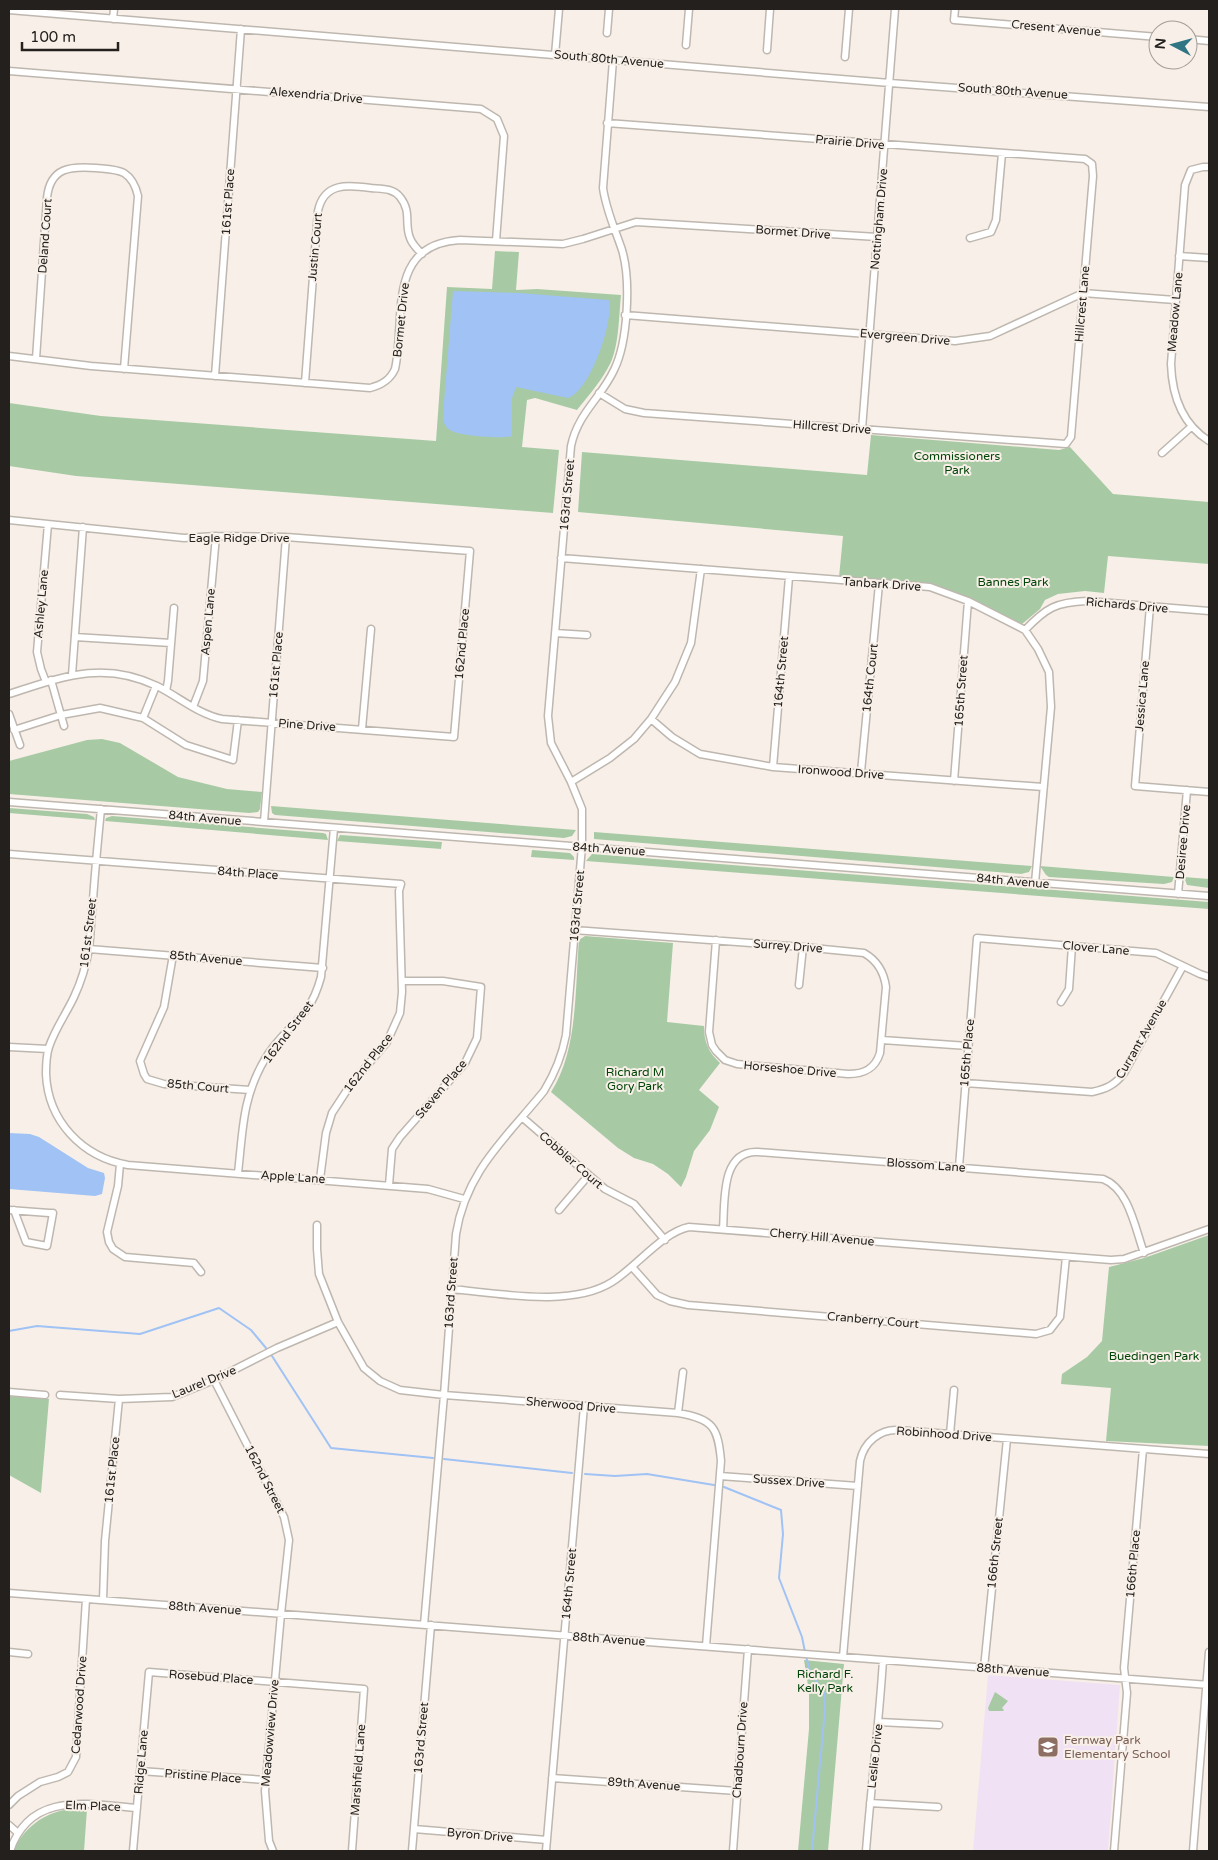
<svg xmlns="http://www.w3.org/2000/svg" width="1218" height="1860" font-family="'Varela Round',sans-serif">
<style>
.education{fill:#f1e1f4}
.green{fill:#a7caa5}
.water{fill:#a0c2f4}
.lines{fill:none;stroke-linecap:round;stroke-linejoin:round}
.stream{stroke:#a0c2f4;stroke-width:2}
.minor-casing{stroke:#beb7af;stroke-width:9}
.minor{stroke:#fff;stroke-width:6}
.labels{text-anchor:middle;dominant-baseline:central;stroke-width:4;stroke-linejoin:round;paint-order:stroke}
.street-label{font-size:12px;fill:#23201d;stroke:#f8f0e8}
.park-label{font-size:12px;fill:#004407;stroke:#f8f0e8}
.education-label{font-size:12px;fill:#785e54;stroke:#f8f0e8;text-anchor:start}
</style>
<rect width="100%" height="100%" fill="#f8f0e8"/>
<!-- education -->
<path class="education" d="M988,1675L1120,1685L1108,1851H973Z"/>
<!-- green -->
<path class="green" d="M495,251L519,252L516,290L537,289L621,295C619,315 619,344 611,362C603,379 589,395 577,410L535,398L527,400L522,447L559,450L553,513L76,476L9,466V403L101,416L436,441L447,287L492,289Z
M871,435L1059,450L1070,447L1113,494L1209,502V564L1108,556L1104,593L1085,591L1058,594L1045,600L1040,609L1022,624L952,592L839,577L843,536L578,512L582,452L867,475Z
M102,739L120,743L178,777L227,789L262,792L260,809L258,812L249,813L9,794V761L87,740Z
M271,806L576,830L572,836L564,838L275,815L272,813Z
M9,808L87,814L94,817L95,820L9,813Z
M112,816L323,833L326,834L328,840L105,821L106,818Z
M594,832L1032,866L1029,872L1021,874L594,839Z
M340,835L442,842L441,849L337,841Z
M532,850L570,853L574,857V860L531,857Z
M592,854L1209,902V909L586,861Z
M1040,866L1174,877L1172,882L1164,884L1049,877L1046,875Z
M1184,877L1209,879V888L1187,885Z
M585,936L673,943L667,1022L704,1026C704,1041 708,1052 720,1063L699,1090L719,1107L710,1130L694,1151L686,1177L681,1187L668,1174L653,1164L634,1158L618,1148L551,1092C578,1051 575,988 579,940Z
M1209,1235V1446L1106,1441L1111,1388L1061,1384L1062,1374L1087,1357L1102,1341L1109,1267L1144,1258Z
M9,1396L49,1399L41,1493L9,1475Z
M804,1660L844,1664L828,1851H798L809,1729V1692Z
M995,1692L1008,1701L1002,1708L1004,1710L1003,1711H989L988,1708Z
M69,1809H87L84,1851H13C24,1828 43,1813 69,1809Z"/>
<!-- water -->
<path class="water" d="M453,291L519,293L609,300C614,321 590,392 568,398L516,387L512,398V436C502,439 461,436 452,431C445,428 443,422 443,415Z
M9,1133L30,1134L39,1137L88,1168L104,1173L105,1178L102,1194L95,1196L9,1189Z"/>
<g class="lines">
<!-- stream -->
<path class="stream" d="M9,1331L37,1326L140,1334L219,1308L251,1330L266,1348
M272,1356L331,1448L433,1458
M444,1459L572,1473
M585,1474L615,1476L647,1474L714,1485
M724,1487L781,1510L783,1534L779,1578L802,1637L805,1652
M806,1656L810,1672L824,1693L825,1709L812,1851"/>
<!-- minor casing -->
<g class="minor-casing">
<path id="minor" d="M955,9L954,20L1158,37
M9,10L890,83L1209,107
M113,19L114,9
M607,33L609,9
M1188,39L1209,41
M686,45L689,9
M767,50L770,9
M555,55L559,9
M845,57L849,9
M9,71L481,109L497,119L504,136L496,241
M1209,167H1203L1191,170L1185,185L1171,364C1172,395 1182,424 1209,441
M970,238L991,232L996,220L1002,153
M1179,256L1209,258
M625,315L955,341L990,336L1083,293L1175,300
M9,356L91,366L370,388C382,385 390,380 395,369C406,320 385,244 460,240L563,244L583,239L636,222L877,237
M36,359L47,198C50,167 71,166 96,168C105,169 116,169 124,173C132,178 136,187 138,196L124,369
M215,376L241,29
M305,383L318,211C324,182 348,185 371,188C382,189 393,188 400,197C412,212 404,223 410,238C412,244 417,249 422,254
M599,393L625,409L644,413L1066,444L1071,437L1093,176L1092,164L1085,159L607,123
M862,429L895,9
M1162,453L1191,427
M9,520L184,538L216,536L286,537L470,551L454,737L222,719C198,714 179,697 157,686C103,660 62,677 9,694
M561,558L930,587L968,601L1025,630L1038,649L1049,672L1051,707L1035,883
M1150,606L1135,786L1209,792
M1025,630C1046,608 1056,602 1087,601L1209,611
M555,633L587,635
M75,637L171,643
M72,675L83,527
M51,680L64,726
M46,682L41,669L37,652L48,524
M166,691L168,681L174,608
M193,707L203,681L216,536
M9,714L20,745
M143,718L156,686
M651,719L672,737L700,754L773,767L1043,787
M362,729L371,629
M14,730L61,715L100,708L143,718L186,745L233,760L238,720
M773,767L789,577
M861,772L879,584
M954,781L968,601
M571,782L610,758L634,739L651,719L675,682L691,643L701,569
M9,802L1209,896
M101,809C98,840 95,870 93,900C91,917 91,933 89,949C86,966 81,982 74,997C66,1014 55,1029 49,1047C46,1056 46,1065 46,1074C48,1121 82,1157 128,1165L428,1189L464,1199
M264,822L286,537
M9,854L401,884L399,891L402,992L400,1013L387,1042L349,1087L332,1113L326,1133L320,1179
M1178,894L1187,790
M574,930L803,947L864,953C878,961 884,972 886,987L880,1053C875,1069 864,1074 848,1074L737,1064L725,1060L716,1051L712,1045L709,1032L716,940
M89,949L323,968
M173,955L164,1007L140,1061L144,1074L147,1079L164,1084L250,1090
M799,985L803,947
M1061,1002L1069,989L1072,946
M882,1040L968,1046
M9,1047L48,1049
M965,1083L1092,1092C1106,1089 1115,1085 1124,1073L1183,966
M523,1118L605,1189L634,1204L665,1240
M120,1164L118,1186L107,1232L109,1242L113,1249L125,1257L194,1263L201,1272
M959,1167L977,938L1156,953L1200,974L1209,977
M238,1173C243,1130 242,1098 265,1059C276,1039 294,1026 307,1009C314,999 318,988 321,977L334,828
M389,1185L392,1149L400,1137L465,1063L477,1038L481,987L443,981H402
M9,1210L49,1213H53L47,1246L26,1242L14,1210
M559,1210L588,1176
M317,1225V1249L319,1274L338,1322L364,1368L380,1381L400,1390L444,1395L678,1413C713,1419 718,1427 721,1461L706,1646
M723,1229C725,1203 720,1150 758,1152L1103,1179C1129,1189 1135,1228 1144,1253
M633,1268L657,1295L670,1301L688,1305L1036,1334L1050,1330L1060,1317L1066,1257
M451,1289C498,1293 571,1308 612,1282C636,1267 663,1232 689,1227L1111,1260L1124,1259L1209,1229
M214,1380L284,1517L289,1540L281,1614L265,1791L269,1841L273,1851
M9,1392L45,1395
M60,1395L119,1399L172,1397L214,1380L277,1348L338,1322
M678,1413L683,1372
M950,1434L954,1390
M720,1476L858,1486
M9,1593L1209,1685
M103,1600L105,1541L119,1399
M424,1625L444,1395L456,1234C466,1171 506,1138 544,1091C555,1073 562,1056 566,1035L582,846V809L571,782L551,743L548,716L571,446C578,413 601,398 614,370C628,342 631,280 622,250C615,229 606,210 603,188L613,60
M9,1652L28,1654
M843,1657L860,1461C864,1442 880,1429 898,1430L1209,1454
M984,1668L1007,1439
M879,1722L939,1725
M140,1771L266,1780
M552,1778L737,1791
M870,1803L938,1807
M9,1805L18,1796L40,1782L58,1777L68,1772L76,1757L86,1599
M9,1825L18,1833
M414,1829L547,1840
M10,1851C30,1791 87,1804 137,1808
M133,1851L149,1672L364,1689L352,1851
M412,1851L431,1625
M546,1851L584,1406
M733,1851L748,1649
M866,1851C871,1787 879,1724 883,1660
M1114,1851L1127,1693L1124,1668L1143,1449
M1193,1851L1209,1652"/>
</g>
<!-- minor -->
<use href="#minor" class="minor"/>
</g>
<!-- icons -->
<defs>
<g id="school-square" transform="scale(1.125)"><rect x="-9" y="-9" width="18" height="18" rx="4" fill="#8d6e63" stroke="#f8f0e8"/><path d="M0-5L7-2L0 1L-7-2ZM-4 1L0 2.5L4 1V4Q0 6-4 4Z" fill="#fff"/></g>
</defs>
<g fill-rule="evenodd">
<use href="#school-square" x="1048" y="1747"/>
</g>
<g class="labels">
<!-- street labels -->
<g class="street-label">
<text transform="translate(1056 28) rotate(5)">Cresent Avenue</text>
<text transform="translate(609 59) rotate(5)">South 80th Avenue</text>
<text transform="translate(1013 91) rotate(4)">South 80th Avenue</text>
<text transform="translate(316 95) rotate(5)">Alexendria Drive</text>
<text transform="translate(850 142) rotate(5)">Prairie Drive</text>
<text transform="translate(228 202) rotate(-86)">161st Place</text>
<text transform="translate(879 219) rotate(-85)">Nottingham Drive</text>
<text transform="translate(793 232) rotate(4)">Bormet Drive</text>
<text transform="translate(45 236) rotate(-86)">Deland Court</text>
<text transform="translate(315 247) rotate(-85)">Justin Court</text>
<text transform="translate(1082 304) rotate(-85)">Hillcrest Lane</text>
<text transform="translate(1175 312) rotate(-85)">Meadow Lane</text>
<text transform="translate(401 320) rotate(-84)">Bormet Drive</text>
<text transform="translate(905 337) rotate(5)">Evergreen Drive</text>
<text transform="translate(832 427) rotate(4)">Hillcrest Drive</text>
<text transform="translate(567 495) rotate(-85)">163rd Street</text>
<text x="239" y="538">Eagle Ridge Drive</text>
<text transform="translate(882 584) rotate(4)">Tanbark Drive</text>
<text transform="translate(41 604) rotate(-85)">Ashley Lane</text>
<text transform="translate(1127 605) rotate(5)">Richards Drive</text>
<text transform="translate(208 622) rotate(-85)">Aspen Lane</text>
<text transform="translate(462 644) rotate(-85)">162nd Place</text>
<text transform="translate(276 665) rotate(-85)">161st Place</text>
<text transform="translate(781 672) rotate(-85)">164th Street</text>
<text transform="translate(870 678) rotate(-84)">164th Court</text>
<text transform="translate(961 691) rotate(-86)">165th Street</text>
<text transform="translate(1142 696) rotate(-85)">Jessica Lane</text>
<text transform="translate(307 725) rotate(4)">Pine Drive</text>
<text transform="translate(841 772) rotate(4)">Ironwood Drive</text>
<text transform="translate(205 818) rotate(5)">84th Avenue</text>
<text transform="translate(1183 842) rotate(-85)">Desiree Drive</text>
<text transform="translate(609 849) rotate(4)">84th Avenue</text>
<text transform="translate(248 873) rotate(4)">84th Place</text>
<text transform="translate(1013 881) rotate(5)">84th Avenue</text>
<text transform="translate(577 906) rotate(-85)">163rd Street</text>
<text transform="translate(88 933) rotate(-83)">161st Street</text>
<text transform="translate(788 946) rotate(4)">Surrey Drive</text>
<text transform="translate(1096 948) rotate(5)">Clover Lane</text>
<text transform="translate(206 958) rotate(5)">85th Avenue</text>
<text transform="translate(288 1032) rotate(-53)">162nd Street</text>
<text transform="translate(1141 1039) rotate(-60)">Currant Avenue</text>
<text transform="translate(967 1053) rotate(-85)">165th Place</text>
<text transform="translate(368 1063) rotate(-52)">162nd Place</text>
<text transform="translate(790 1069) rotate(5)">Horseshoe Drive</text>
<text transform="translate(198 1086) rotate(5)">85th Court</text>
<text transform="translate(441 1089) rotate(-50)">Steven Place</text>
<text transform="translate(571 1160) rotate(41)">Cobbler Court</text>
<text transform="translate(926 1165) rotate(4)">Blossom Lane</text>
<text transform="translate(293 1177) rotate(4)">Apple Lane</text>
<text transform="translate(822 1237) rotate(5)">Cherry Hill Avenue</text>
<text transform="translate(451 1293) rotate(-86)">163rd Street</text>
<text transform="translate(873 1320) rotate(5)">Cranberry Court</text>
<text transform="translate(204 1382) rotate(-22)">Laurel Drive</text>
<text transform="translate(571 1405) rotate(5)">Sherwood Drive</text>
<text transform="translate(944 1434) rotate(4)">Robinhood Drive</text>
<text transform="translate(112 1470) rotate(-84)">161st Place</text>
<text transform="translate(265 1479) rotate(63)">162nd Street</text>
<text transform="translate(789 1481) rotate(4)">Sussex Drive</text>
<text transform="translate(995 1553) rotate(-84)">166th Street</text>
<text transform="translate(1133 1564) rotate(-85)">166th Place</text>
<text transform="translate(569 1584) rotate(-85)">164th Street</text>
<text transform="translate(205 1608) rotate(4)">88th Avenue</text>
<text transform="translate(609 1639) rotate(4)">88th Avenue</text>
<text transform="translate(1013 1670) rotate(4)">88th Avenue</text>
<text transform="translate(211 1677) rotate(4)">Rosebud Place</text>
<text transform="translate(79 1705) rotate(-86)">Cedarwood Drive</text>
<text transform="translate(270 1733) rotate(-85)">Meadowview Drive</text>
<text transform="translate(421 1738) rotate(-85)">163rd Street</text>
<text transform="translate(740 1750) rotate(-86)">Chadbourn Drive</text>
<text transform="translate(875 1756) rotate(-84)">Leslie Drive</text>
<text transform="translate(141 1762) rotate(-85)">Ridge Lane</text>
<text transform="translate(358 1770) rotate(-86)">Marshfield Lane</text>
<text transform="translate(203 1776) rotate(4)">Pristine Place</text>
<text transform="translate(644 1784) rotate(4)">89th Avenue</text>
<text transform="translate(93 1806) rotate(2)">Elm Place</text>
<text transform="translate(480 1835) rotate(5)">Byron Drive</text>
</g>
<!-- park labels -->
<g class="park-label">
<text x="957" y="456">Commissioners<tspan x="957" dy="14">Park</tspan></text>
<text x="1013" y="582">Bannes Park</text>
<text x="635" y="1072">Richard M<tspan x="635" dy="14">Gory Park</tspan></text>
<text x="1154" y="1356">Buedingen Park</text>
<text x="825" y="1674">Richard F.<tspan x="825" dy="14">Kelly Park</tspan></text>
</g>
<!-- education labels -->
<g class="education-label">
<text x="1064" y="1740">Fernway Park<tspan x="1064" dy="14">Elementary School</tspan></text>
</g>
</g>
<!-- border -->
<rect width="1218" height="1860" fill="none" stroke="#23201d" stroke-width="20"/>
<!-- north arrow -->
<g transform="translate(1173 45) rotate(276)"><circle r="24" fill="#f8f0e8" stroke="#a39d97"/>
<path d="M0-4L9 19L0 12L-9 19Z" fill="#307584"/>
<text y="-8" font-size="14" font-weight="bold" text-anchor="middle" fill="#23201d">N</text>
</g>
<!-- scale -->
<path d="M22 42v8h96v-8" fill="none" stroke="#23201d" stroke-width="2.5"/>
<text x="30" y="42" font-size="15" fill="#23201d" stroke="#f8f0e8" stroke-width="4" paint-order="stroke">100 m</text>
</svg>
